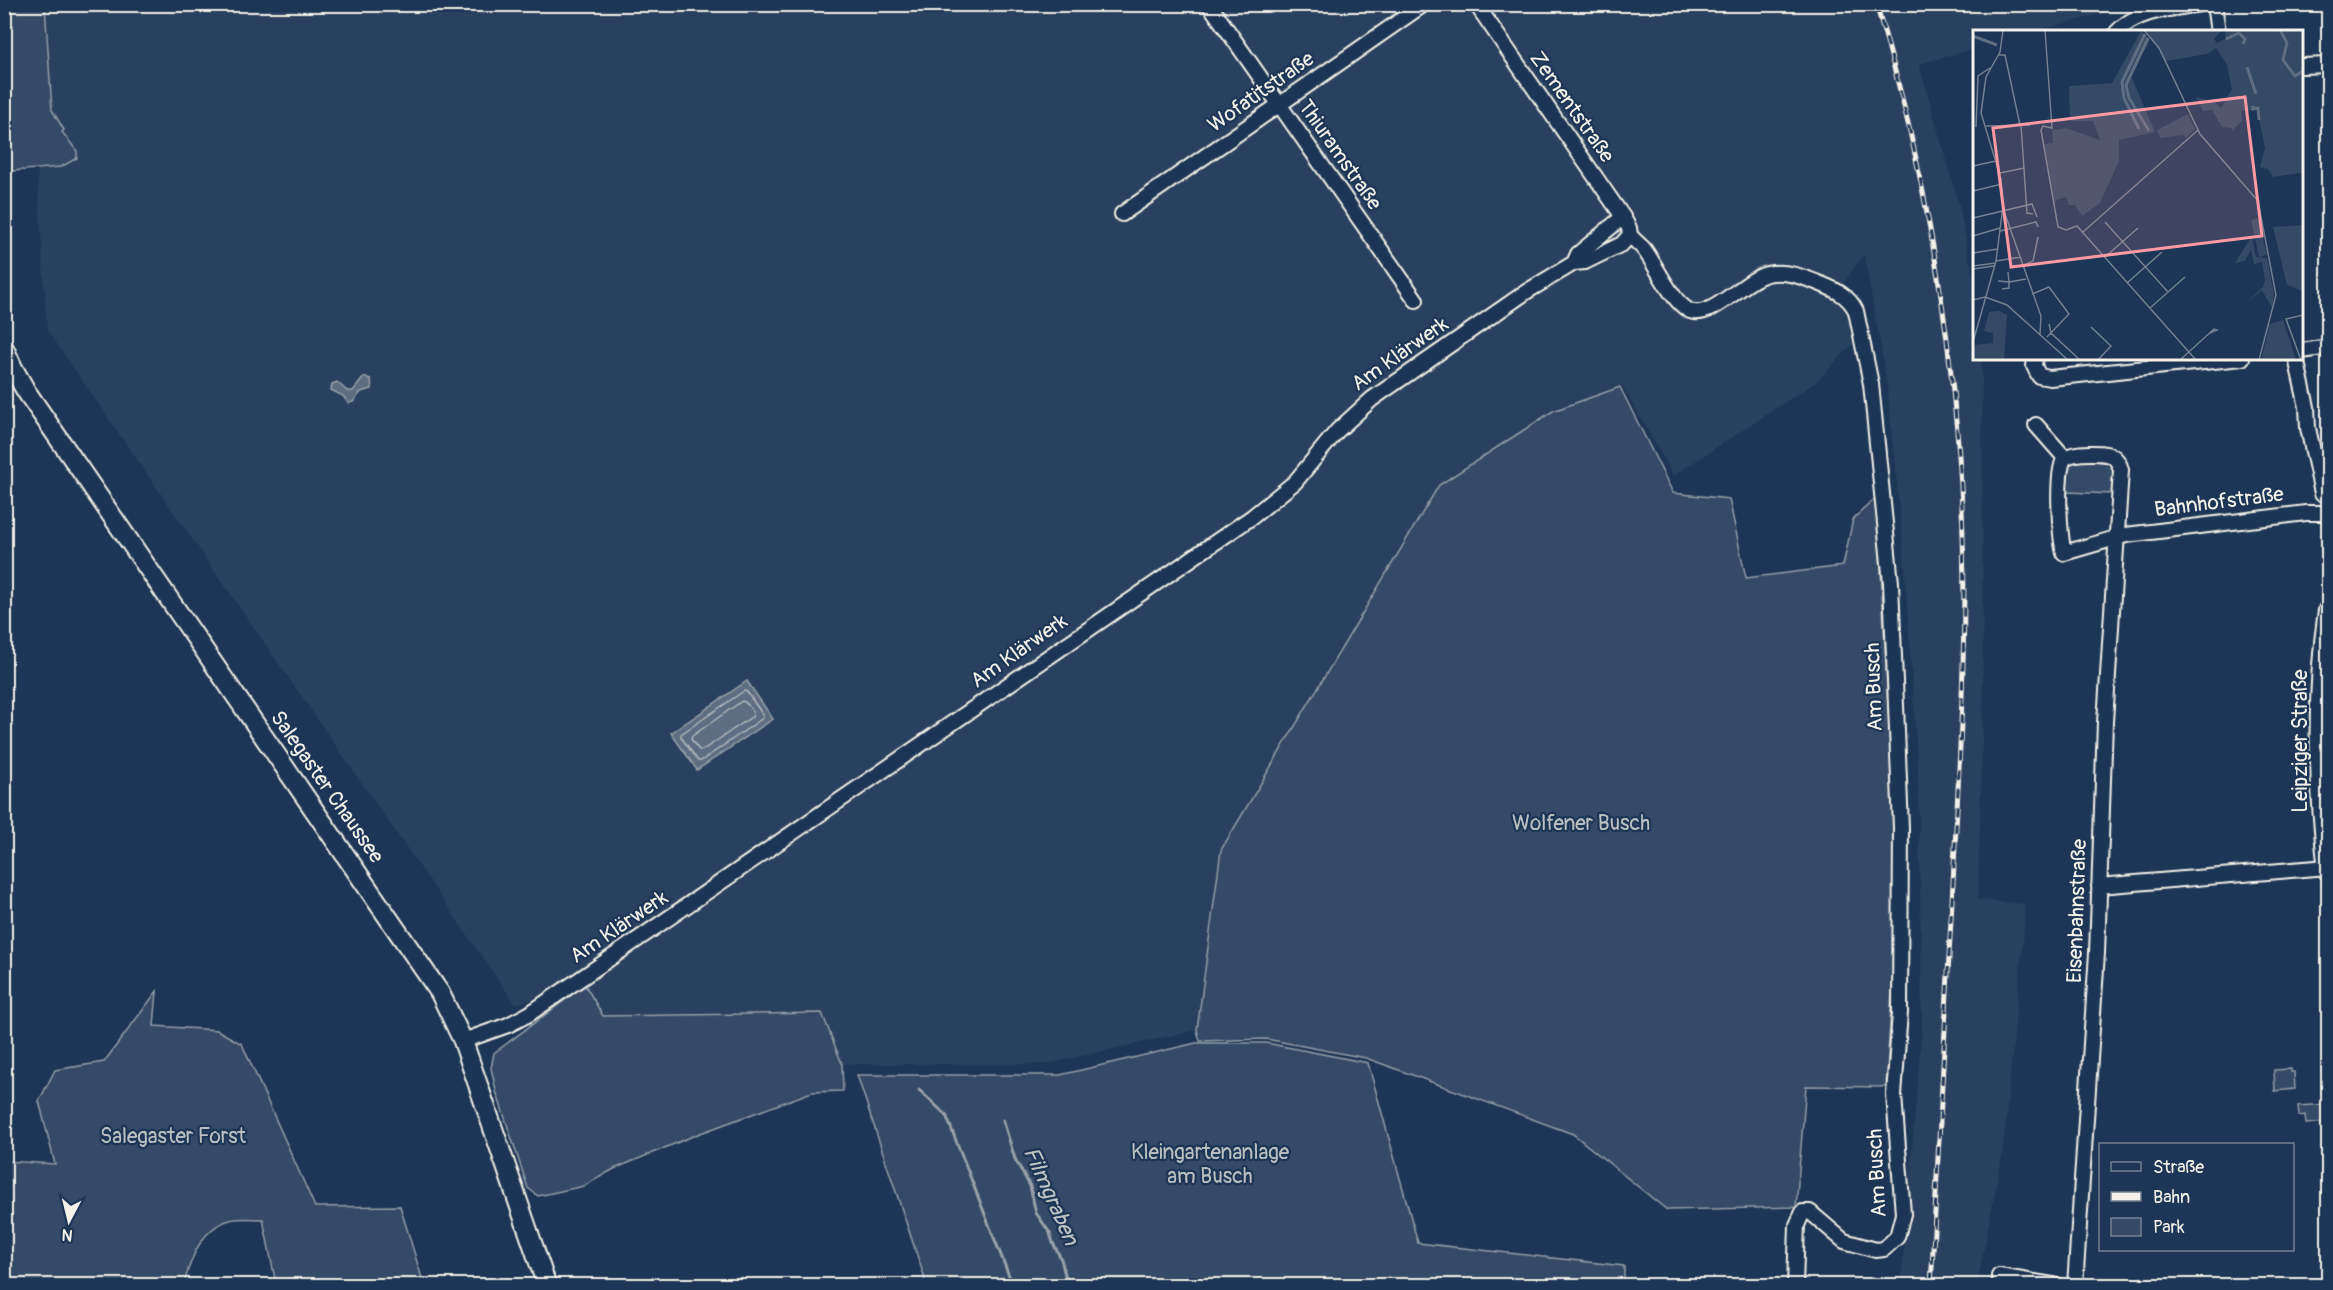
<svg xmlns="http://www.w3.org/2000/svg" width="2333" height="1290" font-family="Pangolin,sans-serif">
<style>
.built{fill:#2a4060}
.green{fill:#354a67;stroke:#949ea8;stroke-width:1.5}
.water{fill:#5e6d82;stroke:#9aa2ab;stroke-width:1.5}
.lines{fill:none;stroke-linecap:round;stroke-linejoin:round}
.shore{stroke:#b8bcbf;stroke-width:1.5}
.stream{stroke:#9aa2ab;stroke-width:3}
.minor-casing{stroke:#f4f1e8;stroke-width:18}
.major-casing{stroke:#f4f1e8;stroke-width:22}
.minor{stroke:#1d3557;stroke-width:14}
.major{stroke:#1d3557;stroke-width:18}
.rail-casing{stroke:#f4f1e8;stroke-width:5}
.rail{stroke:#1d3557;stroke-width:3;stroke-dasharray:9;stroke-linecap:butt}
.labels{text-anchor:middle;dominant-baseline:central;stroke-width:4.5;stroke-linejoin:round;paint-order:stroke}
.street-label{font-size:21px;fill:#f4f1e8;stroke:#1d3557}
.park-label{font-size:21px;fill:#bbbfc1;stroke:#1d3557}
.water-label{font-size:22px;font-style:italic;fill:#c0c3c4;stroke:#1d3557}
.inset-river{fill:none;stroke:#5e6d82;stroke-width:3}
.inset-road{fill:none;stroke:#738091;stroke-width:1.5}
.view{fill:#ff9aa2;fill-opacity:0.15;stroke:#ff9aa2;stroke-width:3}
.inset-edge{fill:none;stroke:#f4f1e8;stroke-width:3}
</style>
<rect width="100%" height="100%" fill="#1d3557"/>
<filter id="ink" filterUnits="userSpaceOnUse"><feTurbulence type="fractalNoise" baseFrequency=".0167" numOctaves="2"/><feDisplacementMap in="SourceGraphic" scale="12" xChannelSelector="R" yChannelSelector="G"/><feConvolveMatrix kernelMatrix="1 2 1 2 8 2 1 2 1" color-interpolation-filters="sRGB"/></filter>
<g filter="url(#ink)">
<!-- built -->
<path class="built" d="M27,5H2136L2037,31L1974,32V49L1919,64L1959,205L1974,282V358L1982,359L1983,706L1978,900L2024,904V930L2003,1151L1977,1285H1901L1922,1023L1918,772L1904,557L1886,377L1864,254L1843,284L1855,296L1866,331L1816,382L1673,476L1622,385L1553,411L1542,418L1221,850L1197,1030L1047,1064H842L822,1013L603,1016L584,985L515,1004L47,330Z"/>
<!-- green -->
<path class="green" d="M4,5H45L52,110L64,130L62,132L77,151V158L61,167L12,171L5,169Z
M1620,387L1673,493L1729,499L1746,578L1843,566L1853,519L1877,497L1898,892L1886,1087L1806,1086L1796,1207L1667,1210L1573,1134L1366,1058L1266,1039L1200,1041L1197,1030L1221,850L1439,485L1553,411Z
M2073,460L2108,461L2115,469L2114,494L2066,492L2067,467Z
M585,985L603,1016L822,1013L842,1064L843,1091L812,1092L698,1134L614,1169L584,1186L538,1196L528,1188L496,1091L491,1068L494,1053Z
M157,991L154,1026L217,1030L242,1044L315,1207L400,1206L424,1285L302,1286L275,1279L263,1219C253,1219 239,1217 230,1220C201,1228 190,1260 184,1285H5V1161L55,1164L39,1101L55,1070L104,1062Z
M1196,1043H1266L1368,1063L1418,1243L1624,1266V1285H925L924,1276L857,1075H1060Z
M2291,1069V1072H2294L2295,1089L2275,1091L2274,1070Z
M2328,1104V1122L2306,1124L2305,1115L2299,1116L2298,1106Z"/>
<!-- water -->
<path class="water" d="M364,377L371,379L372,389L361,392L353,402L348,403L343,396L331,390L332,384L337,382L347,391H353Z
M747,681L773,719L697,770L671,733Z"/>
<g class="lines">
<!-- shore -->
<path class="shore" d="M744,691L747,692L763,715V718L701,761H698L681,737V734Z
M742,701C747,702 754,712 753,716L703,750H699L691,739L692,736Z"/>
<!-- stream -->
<path class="stream" d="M919,1090L946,1115L1013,1286
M1003,1120L1015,1159L1030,1186L1036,1213L1050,1233L1053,1243L1061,1259L1068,1286"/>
<!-- minor casing -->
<g class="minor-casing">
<path id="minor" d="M1209,4L1416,300
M1476,4L1623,217L1629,228L1630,235
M2214,4L2218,32
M2117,32C2138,9 2173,9 2201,4
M2302,66L2328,65
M1122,214L1424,4
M1630,235C1634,240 1639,244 1643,248C1656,264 1672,303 1690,311C1712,320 1744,279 1767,274C1786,270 1803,277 1821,284C1836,290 1849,296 1856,311L1871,384L1891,583L1901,828L1900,1012L1894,1095L1903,1214L1897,1237L1884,1249L1876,1250L1844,1241L1810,1212H1803L1797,1225L1795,1286
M1574,263L1578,254L1623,217
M2302,351L2328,347
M2035,358L2034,366L2039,376L2050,378L2242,358
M2296,358L2307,407L2308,428L2322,493
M2036,425L2065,458C2055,469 2060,537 2064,553L2126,535L2306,513H2328
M2065,458C2073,452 2106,451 2114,457C2118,461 2120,465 2121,470L2105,722L2097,953L2075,1286
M2099,886L2328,867
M463,1041L508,1025L529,1014L1252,517L1295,482L1337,431L1372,399L1526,292L1574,263L1585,262L1622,244L1630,235
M1999,1276L2059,1286"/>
</g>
<!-- major casing -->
<g class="major-casing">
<path id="major" d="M4,348L13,368L26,391L440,993L463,1041L547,1286
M2328,610C2315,698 2318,784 2328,871"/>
</g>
<!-- minor -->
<use href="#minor" class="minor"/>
<!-- major -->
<use href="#major" class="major"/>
<!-- rail casing -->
<g class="rail-casing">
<path id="rail" d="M1876,4C1918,142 1944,287 1957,431C1970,575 1962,721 1954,865C1946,1005 1939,1145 1931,1286"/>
</g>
<!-- rail -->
<use href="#rail" class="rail"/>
</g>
</g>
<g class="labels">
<!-- street labels -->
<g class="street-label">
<text transform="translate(1261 92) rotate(-35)">Wofatitstraße</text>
<text transform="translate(1572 107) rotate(55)">Zementstraße</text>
<text transform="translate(1340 155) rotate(55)">Thiuramstraße</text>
<text transform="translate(1400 354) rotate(-35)">Am Klärwerk</text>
<text transform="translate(2219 502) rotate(-7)">Bahnhofstraße</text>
<text transform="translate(1019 651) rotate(-35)">Am Klärwerk</text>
<text transform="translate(1874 687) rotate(-92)">Am Busch</text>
<text transform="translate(2300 741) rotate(-90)">Leipziger Straße</text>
<text transform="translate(327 787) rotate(55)">Salegaster Chaussee</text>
<text transform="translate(2077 911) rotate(-88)">Eisenbahnstraße</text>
<text transform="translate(619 927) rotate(-34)">Am Klärwerk</text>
<text transform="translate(1877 1173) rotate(-93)">Am Busch</text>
</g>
<!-- park labels -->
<g class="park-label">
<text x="1581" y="823">Wolfener Busch</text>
<text x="173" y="1136">Salegaster Forst</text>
<text x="1210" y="1152">Kleingartenanlage<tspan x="1210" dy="24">am Busch</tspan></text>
</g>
<!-- water labels -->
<g class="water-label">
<text transform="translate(1051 1196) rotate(66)">Filmgraben</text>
</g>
</g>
<!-- overview -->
<g transform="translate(1973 30)">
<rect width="330" height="330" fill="#1d3557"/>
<path d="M173,0H249L241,9L244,13L252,9L253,0H330V148L327,143L300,147L295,139L287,137L292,118L284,80L268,81L269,91L259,101V98L249,97L239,80L230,81L223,67L242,72L248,78L259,59L254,35L243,18L234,24L193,31ZM168,1L177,10L158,46L182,102L146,110V131L127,173L109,186L102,175H96L93,167L83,170L82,175L71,114L80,113L79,100L93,98L127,110L120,91H97L96,56L139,53ZM215,84L222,99L213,108L210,105L187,108L184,100ZM285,188L294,225L286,227L278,190ZM330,195V261L314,255L300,197ZM279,206L283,227L294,228L301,264L299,278L289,260L273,273L290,257L292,250L289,232L281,234L278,220L272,231L262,233ZM26,281L34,285L31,330H0L1,315L20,313V303L11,301L16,282ZM310,290L323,330H288L297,294Z" fill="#354a67"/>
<path class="inset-river" d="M307,0L314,13L310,30L322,46L330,41M0,6L24,15M175,8L153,55L156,68L176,101M253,9L266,3L272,9L270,14M274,37L283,64M280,76V79L285,78L286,90M166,99L151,68L149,52L172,4"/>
<path class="inset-road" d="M72,0L79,98L70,96L68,100L85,197L93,200L104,196L223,330M171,0L186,18L227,104L285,171L303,265L286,330M26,25H32L47,95M48,95L54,183L60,184M13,96L57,95M3,97L5,46L17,38M0,136L23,131M27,143L51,138M0,161L29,154M32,184L68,286L67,304M0,188L59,174L64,187M132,192L195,262M27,201L63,192L65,197M110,202L225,100M0,206L27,198M0,223L25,219M132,227L165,198M23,231L48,227M51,235L60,231L65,207M0,236L23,233M0,239L21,236M35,242L36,252L53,249M25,251L36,252V258L29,259M154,253L189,222M59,264L76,257L96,284L74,307M0,270L12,267L34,275L95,330M177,278L212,247M76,294L78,303L107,330M118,297L138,316L125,330M0,312L23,231L30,176L28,149L8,83L13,47L27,22L30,0M207,330L241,299L244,300L237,303M328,330L313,289L330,285"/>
<path class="view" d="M272,67L289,206L38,237L20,98Z"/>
<rect width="330" height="330" class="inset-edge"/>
</g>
<!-- margin -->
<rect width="2333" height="1290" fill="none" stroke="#1d3557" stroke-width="24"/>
<rect x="12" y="12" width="2309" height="1266" fill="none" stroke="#f4f1e8" stroke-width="2" filter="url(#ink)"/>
<!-- legend -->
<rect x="2099" y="1143" width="195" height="108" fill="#1d3557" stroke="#738091" stroke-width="1.5"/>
<rect x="2111" y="1162" width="30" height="9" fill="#1d3557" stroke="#738091" stroke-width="1.5"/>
<text x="2153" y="1173" font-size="18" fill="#f4f1e8">Straße</text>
<rect x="2111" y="1192" width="30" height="9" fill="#f4f1e8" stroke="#738091" stroke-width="1.5"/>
<text x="2153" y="1203" font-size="18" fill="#f4f1e8">Bahn</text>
<rect x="2111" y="1218" width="30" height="18" fill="#354a67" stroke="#738091" stroke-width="1.5"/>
<text x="2153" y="1233" font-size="18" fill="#f4f1e8">Park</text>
<!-- north arrow -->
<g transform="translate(69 1221) rotate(187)" stroke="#1d3557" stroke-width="4.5" paint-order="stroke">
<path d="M0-4.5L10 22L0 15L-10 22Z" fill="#f4f1e8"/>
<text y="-9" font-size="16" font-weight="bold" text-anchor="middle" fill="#f4f1e8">N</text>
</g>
</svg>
